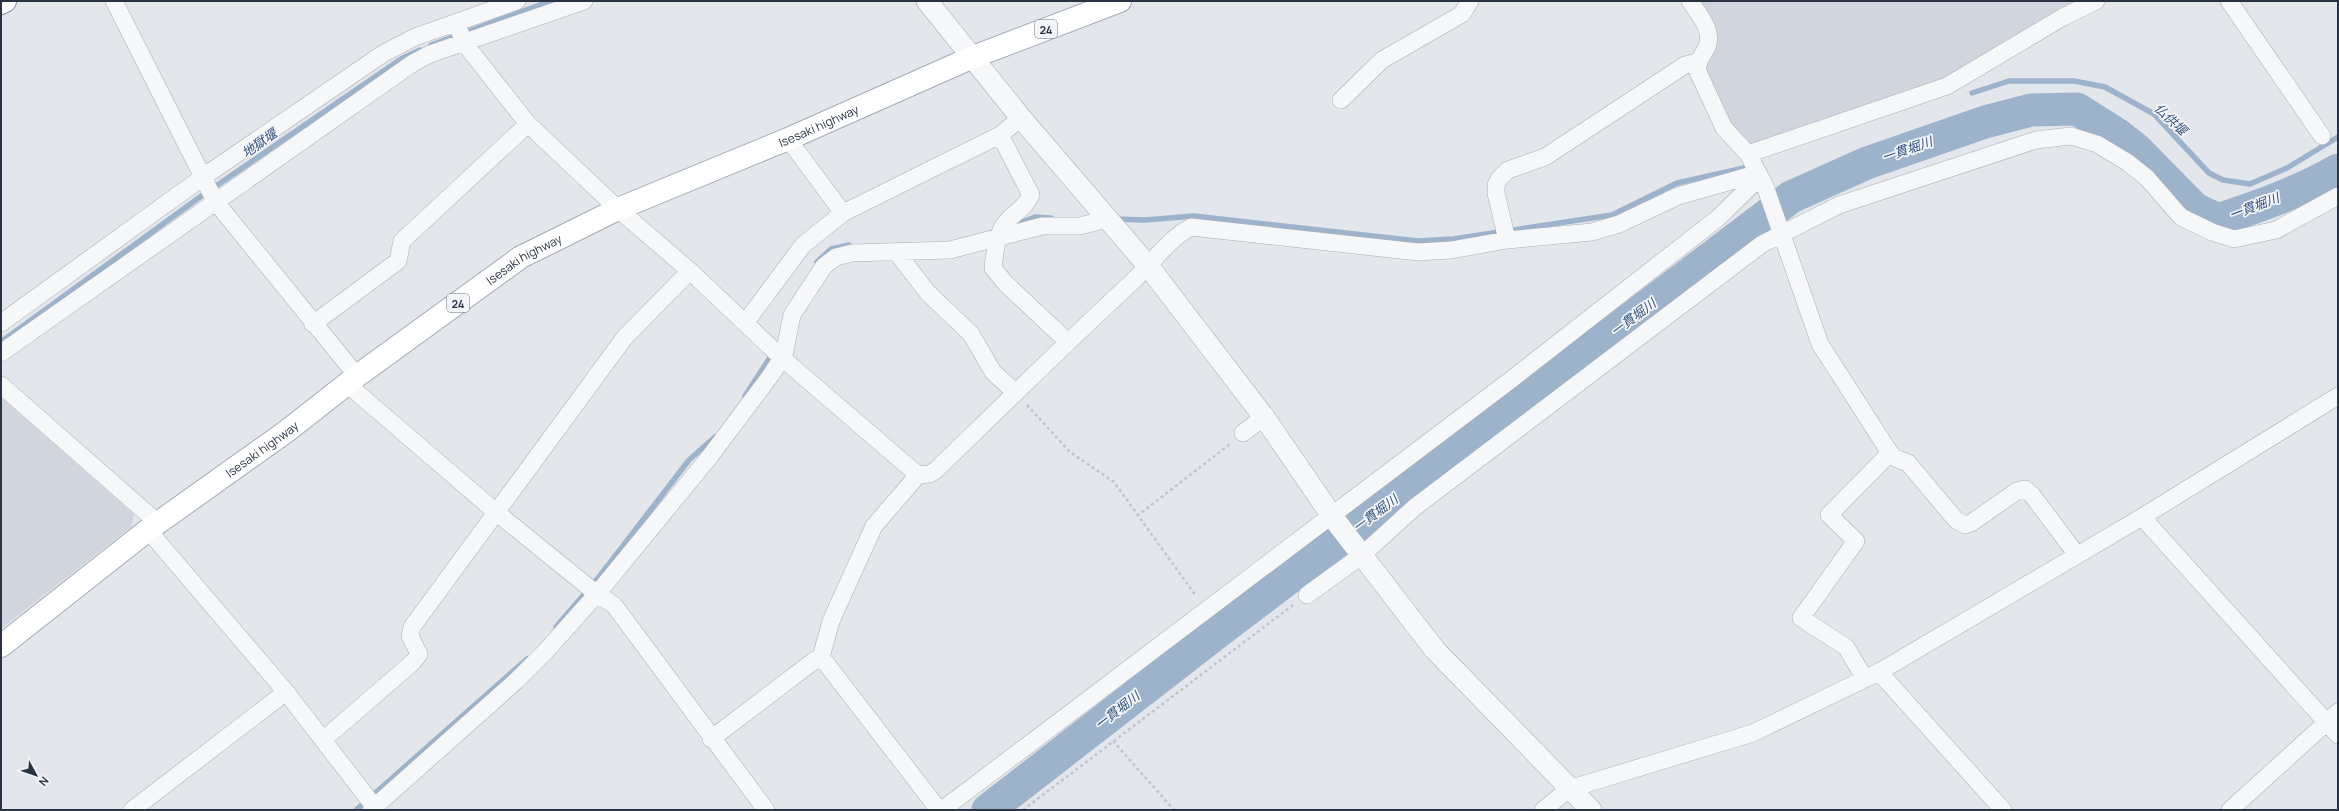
<svg xmlns="http://www.w3.org/2000/svg" width="2339" height="811" font-family="Manrope,'Noto Sans JP',sans-serif">
<style>
.built{fill:#d1d5de}
.lines{fill:none;stroke-linecap:round;stroke-linejoin:round}
.stream{stroke:#9db3cc;stroke-width:5.5}
.river{stroke:#9db3cc;stroke-width:33}
.minor-casing{stroke:#a8adb6;stroke-width:18}
.tertiary-casing{stroke:#a8adb6;stroke-width:22}
.primary-casing{stroke:#a2aab8;stroke-width:24}
.trunk-casing{stroke:#8a93a3;stroke-width:24}
.path{stroke:#c1c4ca;stroke-width:2.5;stroke-dasharray:3 3;stroke-linecap:butt}
.minor{stroke:#f6f7f9;stroke-width:17}
.tertiary{stroke:#f6f7f9;stroke-width:21}
.primary{stroke:#fff;stroke-width:22}
.trunk{stroke:#fff;stroke-width:22}
.labels{text-anchor:middle;dominant-baseline:central;stroke-width:3.5;stroke-linejoin:round;paint-order:stroke}
.shield{fill:#f3f5f9;stroke:#666d7a;stroke-width:1}
.shield-label{font-size:11px;font-weight:bold;fill:#2a3344}
.street-label{font-size:12px;fill:#2a3344;stroke:#f3f5f9}
.water-label{font-size:13px;font-style:italic;fill:#32527a;stroke:#f3f5f9}
</style>
<rect width="100%" height="100%" fill="#e3e6eb"/>
<!-- built -->
<path class="built" d="M1697,1H2079L1954,75L1749,146L1737,135L1709,84L1705,64L1718,41L1717,32Z
M1,397L134,515L131,527L1,629Z"/>
<g class="lines">
<!-- stream -->
<path class="stream" d="M431,45L551,1
M1972,93L2009,81H2074L2105,87L2154,114L2209,173L2223,180L2250,184L2287,168L2338,137
M1115,219L1145,220L1194,216L1418,241L1453,239L1612,215L1677,183L1744,168
M1013,226L1035,217L1051,218
M817,262L831,249L849,245
M1,342L200,197L401,59L420,50
M745,396L773,353
M556,627L599,577L689,460L715,437
M356,810L527,659"/>
<!-- river -->
<path class="river" d="M988,810L1219,631L1791,197L1867,163L1985,122L2031,110L2077,109L2118,135L2137,150L2195,209L2218,220C2259,206 2300,192 2338,170"/>
<!-- minor casing -->
<g class="minor-casing">
<path id="minor" d="M114,1L215,201L357,376
M1690,1C1699,15 1715,32 1706,49C1701,58 1697,61 1698,72L1724,128L1748,154L1765,186L1820,344L1890,453L1895,458L1908,463L1956,520L1965,525L1971,523L2017,491L2025,489L2032,495L2077,555
M2229,1L2322,136
M456,23L465,44L528,124L618,209L690,271L782,358L918,475L930,474L936,470C1001,407 1065,344 1131,283C1151,265 1168,239 1191,227L1418,252L1451,250L1507,240L1592,232L1619,224L1678,196L1756,174
M1341,100L1382,60L1462,14L1470,1
M1000,135L1031,195C1025,208 1017,211 1008,220C996,232 995,253 993,268L1006,284L1068,342
M788,139L843,213
M1748,154L1947,86L2063,17L2096,1
M1507,240L1496,193V185L1499,179L1508,170L1545,157L1685,65L1697,62
M897,253L928,293L971,334L993,372L1016,393
M1,323L203,177L384,53L415,37L517,1
M745,323L803,245L843,213L1000,135L1021,118
M313,324L398,261L402,241L528,124
M1,353L413,63L430,54L584,1
M347,384L497,513L597,594L614,605L766,810
M1,385L158,523
M1243,433L1264,417
M2142,517L2338,735
M148,530L286,692L377,810
M1307,595L1361,556L1415,507L1762,244L1839,205L2036,140L2071,136L2097,144L2127,162L2147,178L2181,217L2212,232L2234,239L2276,230L2338,196
M820,661L831,621L874,526L918,475
M1879,672L2003,810
M1865,679L1846,647L1801,618L1856,541L1829,515L1890,453
M711,739L815,660L825,662L939,810
M323,740L413,662L419,654L410,636L412,627L625,337L690,271
M132,810L286,692
M371,810L516,681L545,652L597,594L711,455L771,375L784,355L792,315L824,266L836,257L852,253L950,250L1042,226H1080L1107,219
M942,810L1508,382L1718,218L1759,178
M1543,810L1569,789L1753,733L1879,672L2142,517L2338,396
M2230,810L2338,712"/>
</g>
<!-- tertiary casing -->
<g class="tertiary-casing">
<path id="tertiary" d="M927,1L1021,118L1149,267L1264,417L1334,519L1435,650L1591,810"/>
</g>
<!-- primary casing -->
<g class="primary-casing">
<g id="primary">
<path id="s1" d="M1,646L148,530L287,431L357,376L521,257L618,209L788,139L973,57L1120,1"/>
</g>
</g>
<!-- trunk casing -->
<g class="trunk-casing">
<path id="trunk" d="M1,3L5,1"/>
</g>
<!-- path -->
<path class="path" d="M1027,405L1070,452L1114,482L1196,596
M1137,516L1230,444
M1113,741L1174,810
M1023,810L1293,605"/>
<!-- minor -->
<use href="#minor" class="minor"/>
<!-- tertiary -->
<use href="#tertiary" class="tertiary"/>
<!-- primary -->
<use href="#primary" class="primary"/>
<!-- trunk -->
<use href="#trunk" class="trunk"/>
</g>
<g class="labels">
<!-- shield labels -->
<g class="shield">
<rect x="1035" y="20" width="22" height="18" rx="3"/>
<rect x="447" y="294" width="22" height="18" rx="3"/>
</g>
<g class="shield-label">
<text x="1046" y="29">24</text>
<text x="458" y="303">24</text>
</g>
<!-- street labels -->
<g class="street-label">
<text stroke="none"><textPath href="#s1" startOffset="975">Isesaki highway</textPath></text>
<text stroke="none"><textPath href="#s1" startOffset="651">Isesaki highway</textPath></text>
<text stroke="none"><textPath href="#s1" startOffset="327">Isesaki highway</textPath></text>
</g>
<!-- water labels -->
<g class="water-label">
<text transform="translate(2171 119) rotate(43)">仏供堰</text>
<text transform="translate(259 143) rotate(-35)">地獄堰</text>
<text transform="translate(1907 149) rotate(-19)">一貫堀川</text>
<text transform="translate(2254 206) rotate(-21)">一貫堀川</text>
<text transform="translate(1633 317) rotate(-37)">一貫堀川</text>
<text transform="translate(1375 513) rotate(-37)">一貫堀川</text>
<text transform="translate(1117 710) rotate(-38)">一貫堀川</text>
</g>
</g>
<!-- border -->
<rect width="2339" height="811" fill="none" stroke="#2a3344" stroke-width="4"/>
<!-- north arrow -->
<g transform="translate(36 775) rotate(130)" stroke="#f3f5f9" stroke-width="3" paint-order="stroke">
<path d="M0-3L7 15L0 10L-7 15Z" fill="#2a3344"/>
<text y="-6" font-size="11" font-weight="bold" text-anchor="middle" fill="#2a3344">N</text>
</g>
</svg>
